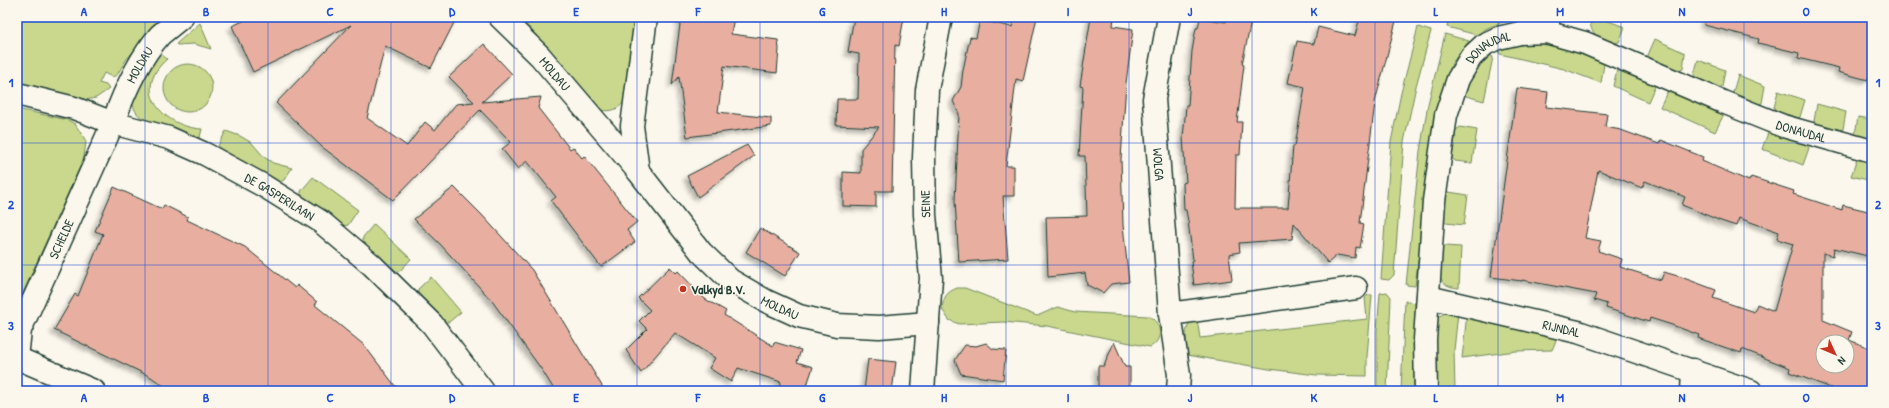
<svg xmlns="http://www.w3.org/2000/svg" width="1889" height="408" font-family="'Patrick Hand',sans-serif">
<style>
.green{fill:#c9d88c;stroke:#748a60}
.building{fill:#e8afa1;stroke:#1f3d34;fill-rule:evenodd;filter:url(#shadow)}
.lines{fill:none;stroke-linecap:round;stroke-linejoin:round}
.street-casing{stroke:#1f3d34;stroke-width:25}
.secondary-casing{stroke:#1f3d34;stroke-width:25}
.street{stroke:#fbf7ec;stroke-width:22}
.secondary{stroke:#fbf7ec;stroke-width:22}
.grid{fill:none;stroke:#1d4ed8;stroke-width:1;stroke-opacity:0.55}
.poi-dot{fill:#c8321e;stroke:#fbf7ec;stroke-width:1.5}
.labels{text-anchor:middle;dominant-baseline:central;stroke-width:3;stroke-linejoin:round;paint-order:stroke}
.street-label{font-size:13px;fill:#1f3d34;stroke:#fbf7ec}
.poi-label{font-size:13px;font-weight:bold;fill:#1f3d34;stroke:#fbf7ec;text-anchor:start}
.neatline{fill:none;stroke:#1d4ed8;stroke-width:1.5}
.grid-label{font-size:13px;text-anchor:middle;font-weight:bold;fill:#1d4ed8}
</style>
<defs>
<filter id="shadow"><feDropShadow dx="-3.5" dy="3.5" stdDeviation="2" flood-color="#0004"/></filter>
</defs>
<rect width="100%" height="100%" fill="#fbf7ec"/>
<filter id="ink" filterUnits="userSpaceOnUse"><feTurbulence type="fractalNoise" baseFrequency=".025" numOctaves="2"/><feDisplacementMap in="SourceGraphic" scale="8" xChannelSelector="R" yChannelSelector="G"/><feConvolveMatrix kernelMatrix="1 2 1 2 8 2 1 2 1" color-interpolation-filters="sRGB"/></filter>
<g filter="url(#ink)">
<!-- green -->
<path class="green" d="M17,17H163L126,60L117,75L112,77L104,73L99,83L106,85L109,89L96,98L85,100L17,84Z
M519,17H636L624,102C616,112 608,112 596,109L538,37Z
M1449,17H1516L1485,29L1477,35L1447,27Z
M1590,17H1597L1625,27L1619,42C1610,45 1593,37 1591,27C1590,24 1590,20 1590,17Z
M200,23L211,49L194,44L177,45L176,44Z
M1418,27L1431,31L1416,86L1404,142L1394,275L1389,280L1381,279L1391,142L1401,93Z
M1445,34L1469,41L1452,63L1438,104L1415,286L1406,285L1420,151L1428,104Z
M1655,39L1685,53L1683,69L1678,71L1650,59L1648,55Z
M1529,43C1555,44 1578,53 1602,62L1604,64L1601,83L1564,69L1500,54L1497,50L1510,45Z
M160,53L167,59C130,91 164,127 202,129L200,137L197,139L144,119C136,115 133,108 132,99Z
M1490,55L1493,57L1484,101L1466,96L1463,92L1475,68Z
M1698,60L1725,70L1722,87L1718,88L1697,79L1694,75Z
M164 88a24 24 0 1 1 48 0a24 24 0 1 1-48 0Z
M1621,68L1654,82L1655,86L1648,102L1613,86L1617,70Z
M1738,75L1765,86L1762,103L1759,105L1735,95L1733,92Z
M1671,90L1720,112L1723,116L1715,132L1660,107L1667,92Z
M1778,91L1805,100L1800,117L1799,118L1776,111L1774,108Z
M1817,104L1846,112L1843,129L1839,132L1816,125L1814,121Z
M17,109L68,120L75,124L86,141L84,158L17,306Z
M1858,117L1872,119V141L1857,137L1855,134Z
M1460,127L1477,130L1472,163L1455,161L1452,158L1456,130Z
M226,131L240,136L252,143L264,157L273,163L292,168L284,180L280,182L220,149L218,146Z
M1772,131L1806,144L1809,148L1803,165L1762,149L1768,133Z
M1859,159L1872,162V181L1851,176L1856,162Z
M313,177L358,210L348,225L344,226L301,195V191Z
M1449,192L1468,195L1464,225L1446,223L1443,221L1446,195Z
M374,224L411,259L400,271H396L363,242V237Z
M1444,246L1461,247L1459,288C1433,286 1440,270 1441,250Z
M431,277L461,312L449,322H445L418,293V289Z
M957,288H965L1037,316L1058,307L1075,312L1148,316C1162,322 1164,340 1150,347L1047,326L1003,322L959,324L949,320L942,309C943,297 947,292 957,288Z
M1387,292L1391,297L1387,391H1377V331L1380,293Z
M1368,295H1372L1367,357V376L1316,375L1269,369L1187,355L1186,332L1191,318L1197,319L1200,338L1367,319L1365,298Z
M1405,301L1415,303L1414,391H1401Z
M1448,311L1458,313L1454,350L1455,391H1436V323L1438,317Z
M1467,314L1557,338L1552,350L1516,351L1462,358Z"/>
<!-- building -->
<path class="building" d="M252,17H457L431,68L385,46L367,118L407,146L425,122L435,130L456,104L474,102L449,77L484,44L512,74L482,102L541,97L538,108L570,149L573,147L582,158L584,156L637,222L627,230L635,242L601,267L551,201L556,197L527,161L518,169L502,149L511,142L480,110L393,200L322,147L276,103L351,25L253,72L232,26Z
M681,17H734L731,34L778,40L779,49L777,73L724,66L718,112L771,118V126L687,137L679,77L672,85Z
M854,17H904L899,46L895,45L892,191H876V207L843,206V172L861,173V149L879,127L836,125L837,99H858L859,54L848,52Z
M1015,17H1037L1023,81L1016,79L1006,166H1014V196H1003L1008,259L959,262L955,201L959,114L953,101L961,87L963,70L970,37L976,38L980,20L1012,27Z
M1091,17H1114L1113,26L1133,29L1126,83L1121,159L1123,225L1129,282L1111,284L1103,293L1087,285L1085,273L1048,277L1046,217L1087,216L1085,156H1079L1083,87L1080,86Z
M1227,17H1252L1242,64L1244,65L1237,122H1242L1240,155H1236L1235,208H1288L1293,146H1295L1305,87L1288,83L1297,41L1314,44L1318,27L1355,36L1360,17H1397L1375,102L1360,223L1364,224L1360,248L1356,247L1355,258L1337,255L1328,263L1294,223L1292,239L1239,243L1240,252L1229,254L1232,280L1194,285L1191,261L1193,260L1188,221L1186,210H1184L1183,183L1186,182L1183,137L1185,118L1186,105H1188L1192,51L1196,28H1198L1200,18L1226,22Z
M1705,17H1872V78L1868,77V80L1838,72L1839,68L1798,58L1799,53L1758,43L1759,39L1704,25Z
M1517,88L1548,92L1546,107L1607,114L1605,127L1621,130L1659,144L1661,140L1703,157L1702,161L1749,181L1751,177L1794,191L1793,194L1842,210L1843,205L1872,212V257L1834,248L1833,256L1823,253V320L1852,332L1849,340L1872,349V391H1839L1789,372L1790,368L1742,349L1741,353L1698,338L1699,335L1672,325L1650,318L1649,322L1606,308L1607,304L1594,300L1596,294L1522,280V281L1491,277ZM1598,170L1642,188L1645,181L1685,197L1682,205L1721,221L1736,226L1739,218L1779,232L1777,239L1793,244L1774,311L1757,304L1754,312L1713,298L1716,290L1681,277L1664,272L1661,280L1620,267L1622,259L1598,251L1601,241L1585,238ZM1823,342H1847V366H1823Z
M747,145L754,156L698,197L687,176Z
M114,187L162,209L164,205L188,217L187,220L245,247L295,288L297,285L317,302L315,305L364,345L399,391H171L151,377L54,330L75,294L78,296L103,234L95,231Z
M454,187L482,215L532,270L605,391H555L542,370L492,301L440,244L414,219Z
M760,228L800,252L785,276L746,252Z
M670,267L676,273L678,271L705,299L726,311L724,315L773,346L774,342L801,350L797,362L813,367L805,391H779L781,382L738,368L731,382L709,368L715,358L675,333L641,373L626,350L647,329L639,321L650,310L638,298Z
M1114,342L1125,367H1130V391H1098V366H1104Z
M986,343L993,349L1006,350L1003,380L961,374L955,360L965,345L976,346Z
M868,359L896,362L892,391H864Z"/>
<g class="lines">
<!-- street casing -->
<g class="street-casing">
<g id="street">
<path id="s1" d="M500,17L540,56L638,171L701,252L730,280L766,301L799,316L837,325L879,327L928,323"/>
<path id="s2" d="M1169,17L1154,99L1170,314L1179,375L1178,391"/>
<path d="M1546,32L1549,17"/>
<path id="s3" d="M113,123C124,92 138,60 160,35C167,29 175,23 182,17"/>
<path d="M638,171L632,126L646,17"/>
<path id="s4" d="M1428,297L1578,332L1751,391"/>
<path d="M1170,314L1356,288"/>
<path d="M17,358L94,391"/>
<path d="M923,391L931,278L925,215L924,158L927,90L941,17"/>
<path d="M1692,391L1693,370"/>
</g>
</g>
<!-- secondary casing -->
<g class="secondary-casing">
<g id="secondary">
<path id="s5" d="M17,94L74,108L113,123L169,138L205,154L264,186L320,221L372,265L432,324L483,391"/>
<path id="s6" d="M17,358L20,330L113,123"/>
<path id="s7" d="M1426,391L1425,340L1434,201L1446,115L1458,79L1471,57L1485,44L1498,38L1520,33L1546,32L1585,43L1723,102L1783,126L1872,151"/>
</g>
</g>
<!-- street -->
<use href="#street" class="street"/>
<!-- secondary -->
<use href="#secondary" class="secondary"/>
</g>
</g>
<!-- grid -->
<path class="grid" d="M145,17V391M268,17V391M391,17V391M514,17V391M637,17V391M760,17V391M883,17V391M1006,17V391M1129,17V391M1252,17V391M1375,17V391M1498,17V391M1621,17V391M1744,17V391M17,143H1872M17,265H1872"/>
<!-- markers -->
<circle class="poi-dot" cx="683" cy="289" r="4"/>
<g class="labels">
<!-- street labels -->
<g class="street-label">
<text stroke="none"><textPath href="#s7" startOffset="361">DONAUDAL</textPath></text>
<text stroke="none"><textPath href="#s3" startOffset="64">MOLDAU</textPath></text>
<text stroke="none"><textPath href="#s1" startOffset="79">MOLDAU</textPath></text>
<text stroke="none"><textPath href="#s7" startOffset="697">DONAUDAL</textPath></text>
<text stroke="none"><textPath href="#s2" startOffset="149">WOLGA</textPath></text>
<text stroke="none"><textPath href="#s5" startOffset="284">DE GASPERILAAN</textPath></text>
<text transform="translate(925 204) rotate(-92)">SEINE</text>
<text stroke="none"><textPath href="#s6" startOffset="128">SCHELDE</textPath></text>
<text stroke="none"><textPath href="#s1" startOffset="407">MOLDAU</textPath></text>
<text stroke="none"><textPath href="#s4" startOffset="137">RIJNDAL</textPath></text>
</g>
<!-- poi labels -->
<g class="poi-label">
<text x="691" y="289">Valkyd B.V.</text>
</g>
</g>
<!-- margin -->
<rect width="1889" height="408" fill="none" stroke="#fbf7ec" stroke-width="44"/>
<!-- north arrow -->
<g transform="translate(1835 354) rotate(134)"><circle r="19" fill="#fbf7ec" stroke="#a3ada2"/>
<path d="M0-3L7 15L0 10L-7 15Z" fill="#c8321e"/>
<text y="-6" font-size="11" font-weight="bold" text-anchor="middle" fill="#1f3d34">N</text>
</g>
<rect x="22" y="22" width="1845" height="364" class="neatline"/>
<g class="grid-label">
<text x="84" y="16">A</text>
<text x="206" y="16">B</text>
<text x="330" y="16">C</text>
<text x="452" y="16">D</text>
<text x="576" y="16">E</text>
<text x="698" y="16">F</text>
<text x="822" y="16">G</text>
<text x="944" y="16">H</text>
<text x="1068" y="16">I</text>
<text x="1190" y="16">J</text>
<text x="1314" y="16">K</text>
<text x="1436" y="16">L</text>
<text x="1560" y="16">M</text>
<text x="1682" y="16">N</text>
<text x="1806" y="16">O</text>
<text x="11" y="87">1</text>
<text x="1878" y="87">1</text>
<text x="11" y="209">2</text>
<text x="1878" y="209">2</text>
<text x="11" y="330">3</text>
<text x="1878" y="330">3</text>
<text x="84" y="402">A</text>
<text x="206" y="402">B</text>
<text x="330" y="402">C</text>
<text x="452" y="402">D</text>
<text x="576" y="402">E</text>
<text x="698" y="402">F</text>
<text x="822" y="402">G</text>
<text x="944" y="402">H</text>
<text x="1068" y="402">I</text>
<text x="1190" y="402">J</text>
<text x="1314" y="402">K</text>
<text x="1436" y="402">L</text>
<text x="1560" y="402">M</text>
<text x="1682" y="402">N</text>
<text x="1806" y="402">O</text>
</g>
</svg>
